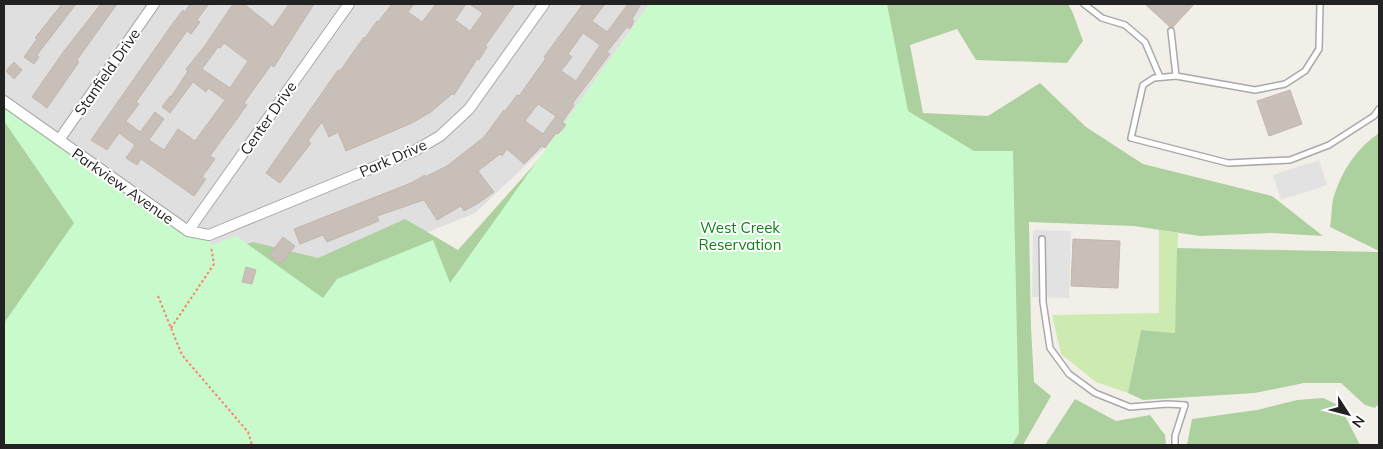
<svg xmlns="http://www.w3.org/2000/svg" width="1383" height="449" font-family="Mulish,sans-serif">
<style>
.residential{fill:#e0dfdf}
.grass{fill:#cdebb0}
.forest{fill:#add19e}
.park{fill:#c8facc}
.parking{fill:#e2e2e2}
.building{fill:#c7bfb8;stroke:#c4b6ab;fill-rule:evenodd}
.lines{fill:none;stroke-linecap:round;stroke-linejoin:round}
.lane-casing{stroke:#a9a9a9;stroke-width:8}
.street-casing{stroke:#a9a9a9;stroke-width:12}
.path{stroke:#fa8072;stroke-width:2;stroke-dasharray:2.5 2.5;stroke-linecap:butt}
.lane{stroke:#fff;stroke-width:5}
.street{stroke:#fff;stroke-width:10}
.labels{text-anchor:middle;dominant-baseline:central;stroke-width:4;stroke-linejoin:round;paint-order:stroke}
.street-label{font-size:15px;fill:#222;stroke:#fff}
.park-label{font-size:15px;fill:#0c8416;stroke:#fff}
</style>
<rect width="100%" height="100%" fill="#f2efe9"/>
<!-- residential -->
<path class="residential" d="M4,4H652L561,132L475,213L416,237L286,272L213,245L4,97Z"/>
<!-- grass -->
<path class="grass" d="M1159,230L1178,233L1175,333L1141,330L1128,393L1096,382L1061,354L1052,315L1159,313Z"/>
<!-- forest -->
<path class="forest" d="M657,4H1068L1073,13L1083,41L1067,63L976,60L957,29L910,45L923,113L988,116L1040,83L1086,127L1143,164L1272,196L1323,236L1272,233L1200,236L1134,226L1029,222L1031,327L1034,382L1051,396L1023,445H4V121L61,177L91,260L227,250L253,242L318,258L405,219L458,250L574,120Z
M1379,133V251L1330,227C1332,217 1331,205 1334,196C1342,170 1357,148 1379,133Z
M1177,248L1379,252V404L1375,408L1365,405L1341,383H1304L1255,393L1143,400L1128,393L1141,330L1175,333Z
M1323,398L1340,406L1360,445H1187L1192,419L1257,410L1297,400Z
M1075,399L1116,421L1150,415L1165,435L1166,445H1045Z"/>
<!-- park -->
<path class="park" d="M649,4H887L908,111L974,151H1013L1019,433L1012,445H4V323L74,223L4,121V97L213,245L236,236L323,298L337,279L433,240L450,283Z"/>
<!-- parking -->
<path class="parking" d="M1319,160L1327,185L1281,200L1273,175Z
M1033,230L1071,231L1069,298L1032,297Z"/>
<!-- building -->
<path class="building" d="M62,4H76L37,55L39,57L34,64L24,57L37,39L35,38Z
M101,4H117L77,60L79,62L47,108L32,97L64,51Z
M190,4H209L197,20L200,22L191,34L187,31L136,102L139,104L126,121L140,132L155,112L164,119L149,140L164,150L178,129L195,141L225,100L208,88L206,92L193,82L170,113L162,107L170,96L171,97L188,71L186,69L204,47L233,4H244L273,27L289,4H314L282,54L274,67L271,65L244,103L247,105L210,156L215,159L202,177L206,179L194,196L141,159L137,165L126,158L135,145L119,133L107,150L91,140L171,26L183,10L185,12ZM224,43L248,61L230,88L202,69L218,47L220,48Z
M392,4H414L408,12L422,22L436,4H466L455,20L470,31L483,13L469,4H515L485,46L487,47L479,60L477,59L454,95L452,94L431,112L412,123L346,151L338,132L329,137L322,122L308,141L311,143L280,183L266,173L338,70L340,71L364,37L365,38L377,21L378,22Z
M583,4H605L592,21L607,32L628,4H641L632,19L634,21L630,29L627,27L607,52L610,54L572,104L574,105L563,121L538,104L525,121L543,134L556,116L566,125L558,134L556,133L545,148L542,146L524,164L507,149L502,156L500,154L478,171L494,192L477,204L464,211L461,206L437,220L424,200L377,216L379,221L327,242L323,235L300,244L294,229L411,183L425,175V177L447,166L484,137L504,110L505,111L517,95L519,96L546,58L544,57ZM583,33L600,45L576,81L561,71L572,57L568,54Z
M1145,4H1194L1173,27H1170Z
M14,62L22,70L14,79L6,71Z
M1290,90L1302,124L1269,136L1257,101Z
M283,237L295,246L281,264L269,255Z
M1073,239L1120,241L1118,288L1071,286Z
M246,267L256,270L252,284L242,282Z"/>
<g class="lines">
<!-- lane casing -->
<g class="lane-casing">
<path id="lane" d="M1084,4L1102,18L1125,25L1145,42L1160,77
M1320,4L1319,49L1305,71L1285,84L1255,90L1176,76L1154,78L1143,85L1131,138L1228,163L1290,160L1329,145L1374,116L1379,109
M1171,31L1176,76
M1042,239L1043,302L1050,348L1069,374L1095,393L1130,407L1167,404L1185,405L1175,436V445"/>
</g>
<!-- street casing -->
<g class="street-casing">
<path id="street" d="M4,101L188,231L209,235L416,150L440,136L469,109L544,4
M59,140L154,4
M188,231L349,4"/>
</g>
<!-- path -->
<path class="path" d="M158,296L182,355L248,432L252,445
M171,328L214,264L211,247"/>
<!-- lane -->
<use href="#lane" class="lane"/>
<!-- street -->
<use href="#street" class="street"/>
</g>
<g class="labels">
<!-- street labels -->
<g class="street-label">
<text transform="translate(107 72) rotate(-55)">Stanfield Drive</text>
<text transform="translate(268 118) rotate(-55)">Center Drive</text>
<text transform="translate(393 158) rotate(-24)">Park Drive</text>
<text transform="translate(123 186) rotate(35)">Parkview Avenue</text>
</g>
<!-- park labels -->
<g class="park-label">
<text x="740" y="227">West Creek<tspan x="740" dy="17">Reservation</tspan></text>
</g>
</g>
<!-- border -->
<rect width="1383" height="449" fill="none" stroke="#222222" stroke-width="10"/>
<!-- north arrow -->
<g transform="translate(1348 414) rotate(126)" stroke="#ffffff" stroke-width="4" paint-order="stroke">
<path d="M0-4L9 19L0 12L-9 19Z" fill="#222222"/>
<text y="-8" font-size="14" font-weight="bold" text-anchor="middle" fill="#222222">N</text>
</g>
</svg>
